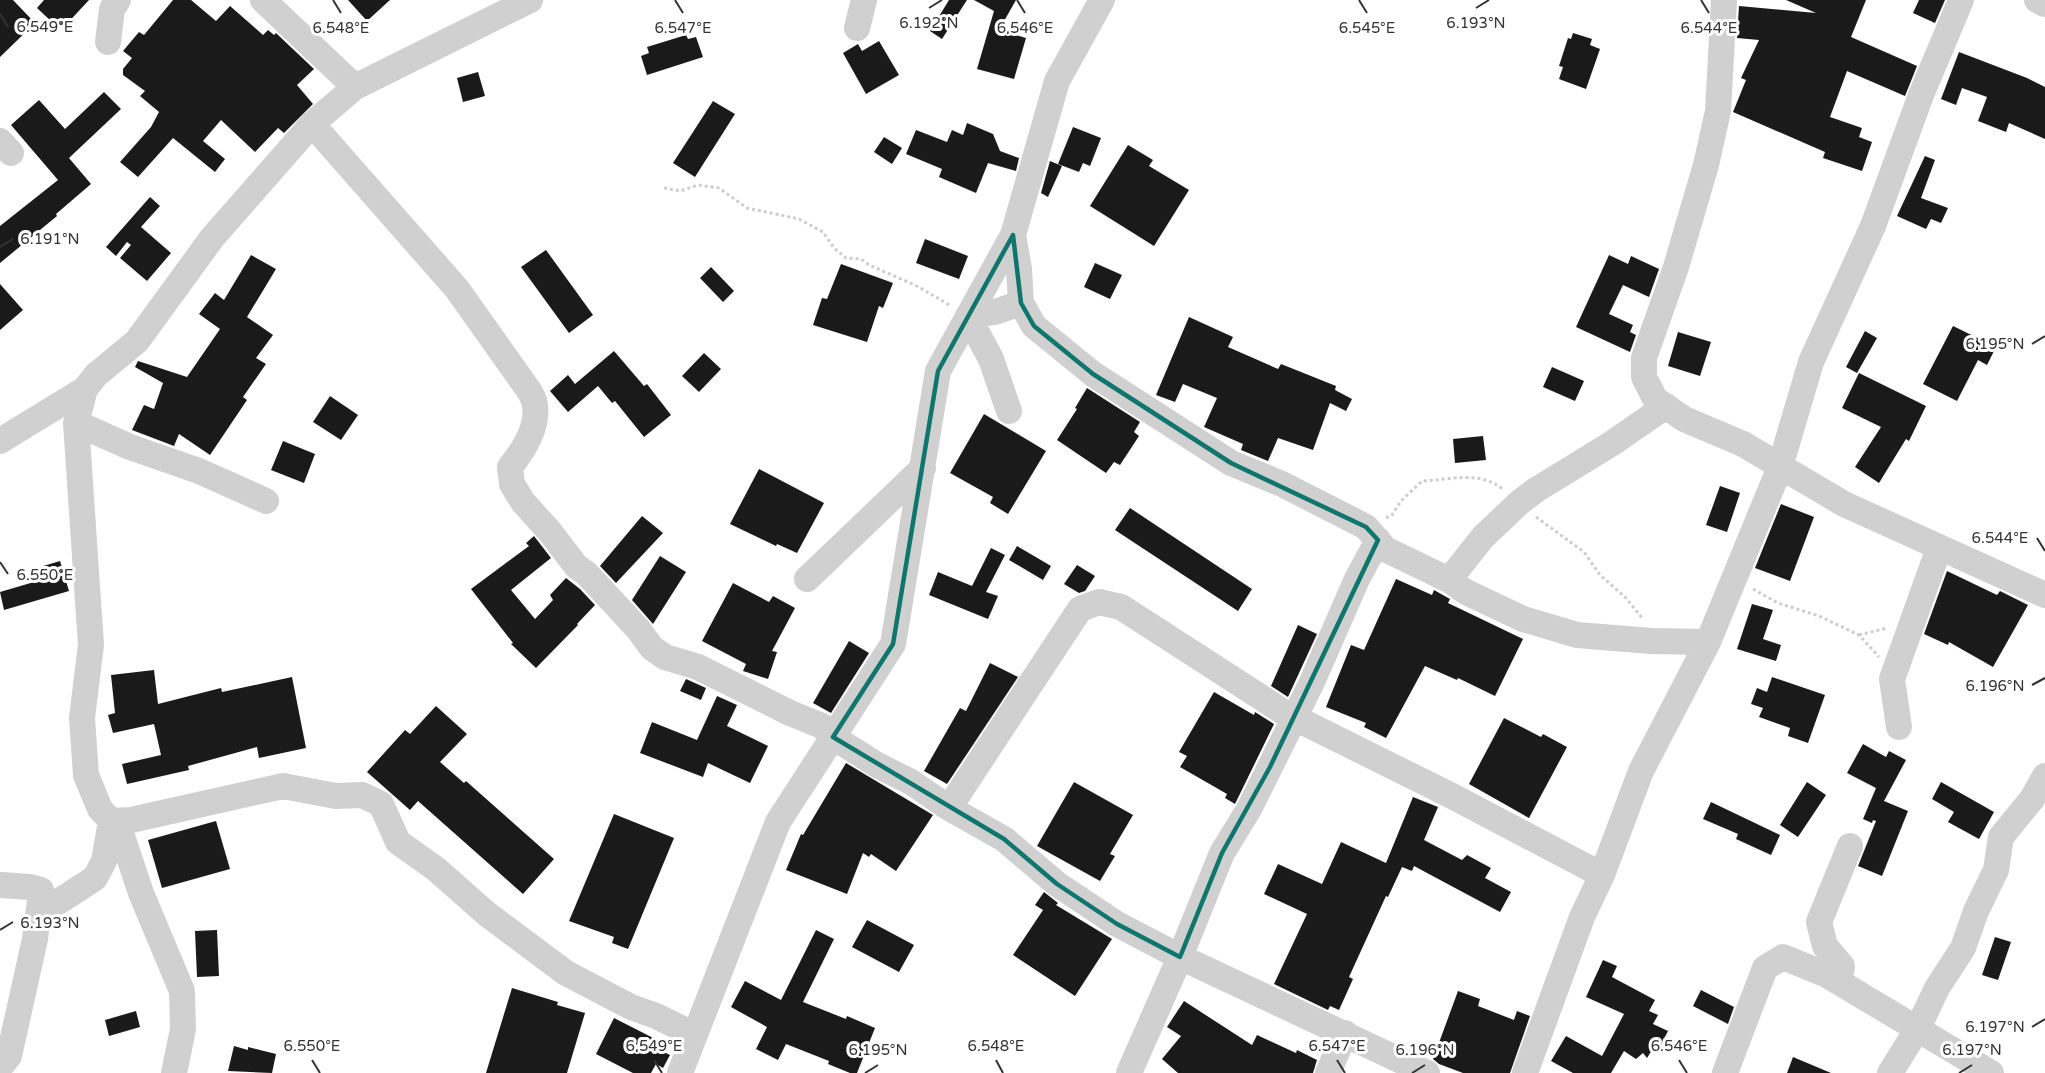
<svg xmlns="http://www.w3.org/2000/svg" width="2045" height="1073" font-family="'Varela Round',sans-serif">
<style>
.building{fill:#1a1a1a}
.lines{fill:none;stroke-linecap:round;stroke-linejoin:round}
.path{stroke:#cdcdcd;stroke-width:3;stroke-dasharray:3 3;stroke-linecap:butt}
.minor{stroke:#d0d0d0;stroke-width:26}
.marked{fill:none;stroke:#0f766e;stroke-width:4.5;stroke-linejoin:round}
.ticks{fill:none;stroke:#333;stroke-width:2}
.ticks-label{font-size:15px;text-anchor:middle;fill:#333;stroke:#fff;stroke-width:6;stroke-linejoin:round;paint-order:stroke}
</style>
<rect width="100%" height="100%" fill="#fff"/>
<!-- building -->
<path class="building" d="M0,0H13L35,23L0,57Z
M44,0H89L63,28L55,21L53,23L37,8Z
M173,0H191L216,21L230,6L263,35L268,30L274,35L276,33L314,69L297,85L313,104L284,133L278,128L255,152L221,120L203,141L225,159L215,172L173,138L138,177L120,162L151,127L159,112L140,96L145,91L123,75V69L132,58L123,51L139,32L144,35Z
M348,0H390L367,21Z
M949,0H967L942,39L930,31Z
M974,0H1016L999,30L1026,38L1014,79L977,69L994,11Z
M1786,0H1866L1851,37L1917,66L1905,96L1847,71L1830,117L1862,128L1859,137L1872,142L1862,171L1823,158L1825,152L1733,112L1746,80L1741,78L1759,40L1737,38L1739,6L1816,13Z
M1919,0H1945L1935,23L1913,13Z
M1573,33L1592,39L1590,45L1600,49L1586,89L1559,79L1563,67L1559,66L1568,38L1571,39Z
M686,35L688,39L696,37L703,57L647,75L641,56L649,53L647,47Z
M879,41L899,75L866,94L843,53L858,44L862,51Z
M1959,52L2027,78L2045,87V139L2009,123L2006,132L1978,121L1987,97L1962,88L1956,105L1941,99Z
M478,72L485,96L463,102L457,78Z
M104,92L121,109L69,158L91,184L56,214L57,216L0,263V226L58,180L11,125L39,100L65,129Z
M713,101L735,114L695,177L673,163Z
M967,123L993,134L1000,151L1019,158L1016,171L988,163L976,193L939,177L942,169L906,154L916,130L947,142L952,130L963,135Z
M1073,127L1101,138L1090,166L1083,163L1079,172L1058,164Z
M884,137L902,148L892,164L874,152Z
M1128,145L1153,160L1149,166L1189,190L1154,246L1090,206Z
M1925,156L1935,160L1921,198L1948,208L1941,223L1931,219L1926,229L1897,216Z
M1050,161L1062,166L1048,197L1041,193Z
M150,197L160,206L141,227L171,253L147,281L120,258L131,245L127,242L116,256L106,247Z
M925,239L968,256L959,279L916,263Z
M546,250L593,315L569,333L521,267Z
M251,255L276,269L247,317L273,335L256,358L266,364L243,397L247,400L210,455L179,434L174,446L132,430L144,405L154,409L163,383L135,367L138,361L187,377L220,329L199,314L215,293L224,300Z
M1609,255L1628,264L1631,256L1659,269L1649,297L1623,285L1609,314L1633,325L1630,332L1636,335L1630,352L1576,327Z
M1095,263L1122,275L1110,299L1084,287Z
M841,264L893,283L883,308L879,306L867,342L813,325L822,298L827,299Z
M711,267L734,291L723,302L700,278Z
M0,284L23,310L0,330Z
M1189,317L1233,337L1228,347L1278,369L1281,364L1336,386L1335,390L1352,399L1346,411L1330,403L1313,450L1278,438L1268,461L1241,450L1243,444L1204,427L1217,398L1183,384L1175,402L1156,395Z
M1953,326L1996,347L1987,365L1978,360L1957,401L1923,384Z
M1865,331L1877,338L1857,373L1846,367Z
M1678,332L1711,342L1700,376L1668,366Z
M614,351L644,386L647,384L671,415L644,437L615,401L612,403L598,386L568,412L550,391L568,375L575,384Z
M704,353L721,369L699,392L682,376Z
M1552,367L1584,381L1575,401L1543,387Z
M1859,373L1926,406L1909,441L1906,439L1879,483L1855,467L1881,427L1842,408Z
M1087,388L1140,422L1134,432L1139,436L1120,465L1114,462L1106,473L1057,440L1077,409L1075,408Z
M330,396L358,415L341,440L313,422Z
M984,414L1046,451L1008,514L990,503L993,497L950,473Z
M1483,436L1486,460L1455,463L1453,439Z
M283,441L315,454L304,483L271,470Z
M759,469L824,503L797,553L777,544L776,546L730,524Z
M1720,486L1740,493L1727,532L1706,525Z
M1781,504L1814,517L1790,581L1755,568Z
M1130,508L1252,589L1238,611L1115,530Z
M642,516L663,533L616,583L600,566Z
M534,536L551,558L511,590L535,619L553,600L550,595L566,578L580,589L595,605L577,624L578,625L536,668L511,644L513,643L471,589L529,546L526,543Z
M1017,546L1051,566L1043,580L1009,560Z
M991,548L1005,555L986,592L998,596L988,619L929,595L938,572L972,586Z
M660,556L686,572L653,624L632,600Z
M60,561L69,591L4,610L0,592L34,582L30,570Z
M1077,565L1095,576L1085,591L1079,593L1064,584Z
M1947,571L1997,595L2000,591L2028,605L1993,667L1949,642L1948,645L1924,634Z
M1396,579L1432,595L1434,590L1450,599L1448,603L1523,639L1495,696L1458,678L1457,680L1425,666L1386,738L1364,727L1366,723L1326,707L1351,645L1364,650Z
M733,583L769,602L773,596L795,608L772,651L777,652L768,679L743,671L746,664L702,641Z
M1752,604L1773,610L1763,639L1781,645L1776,661L1737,649Z
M1298,625L1317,634L1288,697L1271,686Z
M849,641L869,653L831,713L813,703Z
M990,663L1018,677L947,784L924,771L960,708L966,711Z
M154,670L158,704L221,688L222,692L292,677L306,748L259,758L257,747L188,766L189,770L127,784L122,764L161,755L154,724L113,733L108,715L115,713L111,675Z
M1772,677L1825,695L1808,743L1788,736L1790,728L1759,717L1763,708L1751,704L1757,688L1767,692Z
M686,679L706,688L701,700L680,691Z
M1214,692L1254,715L1255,712L1274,724L1235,804L1225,798L1227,794L1180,767L1187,756L1179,752Z
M717,696L737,705L727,726L768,746L750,783L708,763L703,777L640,753L652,722L697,740Z
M436,706L467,734L440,762L464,783L466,781L554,859L523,894L418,801L410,810L367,772L405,730L410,734Z
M1504,718L1541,737L1543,734L1567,747L1529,818L1469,784Z
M1863,744L1886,757L1889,751L1906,760L1884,801L1908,811L1882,876L1858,866L1876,821L1873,820L1872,823L1863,819L1876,788L1847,773Z
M846,763L933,815L896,871L871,854L869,857L863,853L847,894L786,870L801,834L803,835Z
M1074,782L1133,815L1110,854L1115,856L1100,881L1037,846Z
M1807,782L1826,795L1798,837L1780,825Z
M1941,782L1994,812L1979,839L1948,822L1954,812L1932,799Z
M1413,797L1438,807L1424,840L1462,860L1467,855L1491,868L1485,878L1511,892L1500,912L1414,866L1412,871L1402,867L1388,897L1386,896L1349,977L1353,979L1339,1010L1330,1006L1328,1010L1274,984L1307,914L1264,894L1278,864L1322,884L1341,842L1386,863Z
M1711,802L1780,835L1771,855L1736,839L1738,834L1703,819Z
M614,814L674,838L628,949L612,943L614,937L569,921Z
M216,821L230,869L162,888L148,840Z
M1044,892L1058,903L1056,905L1112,939L1075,996L1013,955L1043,910L1035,905Z
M867,920L914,945L899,972L852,947Z
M217,930L219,976L197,977L195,931Z
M816,930L834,939L803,1002L846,1019L847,1016L875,1028L857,1073H850L828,1064L829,1061L786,1044L778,1060L756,1049L767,1027L731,1007L745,981L781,1000Z
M1995,937L2011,942L1998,980L1982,975Z
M1603,960L1617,966L1612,977L1655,1000L1649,1011L1658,1015L1653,1024L1668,1031L1657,1052L1652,1050L1647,1058L1643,1053L1636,1059L1624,1051L1611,1073H1573L1551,1061L1566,1036L1602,1056L1624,1014L1586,997Z
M512,988L558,1002L557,1005L585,1013L567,1073H486Z
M1701,990L1734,1007L1728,1024L1693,1006Z
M1458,991L1480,999L1478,1006L1514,1020L1517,1011L1530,1016L1510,1073H1463L1439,1064L1433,1059Z
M1184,1001L1252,1045L1257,1035L1296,1053L1297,1050L1317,1060L1313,1073H1178L1162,1059L1181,1036L1167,1027Z
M136,1011L140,1027L109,1036L105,1020Z
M614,1018L665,1044L662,1051L670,1055L663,1068L656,1064L651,1073H633L596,1054Z
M234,1046L248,1050V1047L276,1054L272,1073L228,1071Z
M1793,1057L1831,1073H1787Z"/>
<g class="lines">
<!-- path -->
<path class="path" d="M664,188L680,191L698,185L719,188L747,208L799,219L823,232L834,248L846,258L861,259L869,265L917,286L951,306
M1536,517L1584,552L1600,575L1625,597L1643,619
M1386,518L1392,515L1401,501L1422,481C1452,480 1477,470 1503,489
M1753,589L1778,603L1819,616L1859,635L1879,657
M1859,635L1887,628"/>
<!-- minor -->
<path class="minor" d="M263,0L355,87
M530,0L355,87L312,124L212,238L137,341L96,375L85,389L76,423L91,645L82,718L86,775L100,809L111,821L131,820L283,786L336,796L362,795L381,804L398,842L436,869L487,914L566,973L631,1007L656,1016L695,1035
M1724,0L1718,111L1706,165L1676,267L1644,358V377L1655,399L1684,419L1743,444L1844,504L2045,595
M2037,0L2045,4
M857,28L864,0
M108,42L112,9L118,0
M312,124L457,289L530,392C532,396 535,401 535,406C538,428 523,451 510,467L512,484L523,502L551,533L576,566L587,574L638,629L652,648L665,657L698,667L790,713L822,726L833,737L877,765L911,782L949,808L1004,839L1057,884L1117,924L1180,957L1427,1073
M0,141L11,153
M1021,303L1034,326L1093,374L1231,463L1282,484L1366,527L1385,549L1449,580L1466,592L1523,619L1577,635L1651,641L1708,642
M968,316L995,312L1021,303L1019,269L1013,235
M968,316L991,359L1009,411
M76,423L130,447L199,471L266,501
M0,441L85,389
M807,579L923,468
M1449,580L1483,537L1520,502L1536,490L1611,444L1666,406
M1899,727L1892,679L1939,548
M949,808L1080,609L1099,602L1121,607L1285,713L1452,796L1602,875
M117,821L141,893L182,991L183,1029L174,1073
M1,885L30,887L41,890L40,901
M1839,982L1842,966L1825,946L1819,922L1850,846
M0,1067L9,1056L35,939L40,901L58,902L95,878L104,861L111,821
M680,1073L778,822L893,644L938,371L1013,235L1057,81L1102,0
M1129,1073L1180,957L1222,853L1249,809L1270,767L1312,682L1357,579L1378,540
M1328,1073L1345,1033
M1525,1073L1582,917L1602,875L1641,771L1708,642L1780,467L1811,362L1873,226L1921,95L1961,0
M1725,1073L1765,968L1783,957L1827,975L1991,1073
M1890,1073L1918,1028L1937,988L1963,948L1976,911L1996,870L2001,837L2032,799L2045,776"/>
</g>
<!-- marked area -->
<path class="marked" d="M1013,235L1021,303L1034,326L1093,374L1231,463L1366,527L1378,540L1270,767L1222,853L1180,957L1117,924L1057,884L1004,839L833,737L893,644L938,371Z"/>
<!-- ticks -->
<path class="ticks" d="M333,0L341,13M675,0L683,13M1017,0L1025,13M1359,0L1367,13M1701,0L1709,13M929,8L942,0M1476,8L1489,0M0,14L8,27M0,247L13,239M2032,344L2045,336M2037,538L2045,551M0,562L8,574M2032,685L2045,678M0,930L13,922M2032,1027L2045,1019M312,1060L320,1073M654,1060L662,1073M996,1060L1003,1073M1337,1060L1345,1073M1679,1060L1687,1073M865,1073L878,1065M1412,1073L1425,1065M1959,1073L1972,1065"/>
<g class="ticks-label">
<text x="929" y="28">6.192°N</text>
<text x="1476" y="28">6.193°N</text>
<text x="45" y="32">6.549°E</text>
<text x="1367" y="33">6.545°E</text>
<text x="341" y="33">6.548°E</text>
<text x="683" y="33">6.547°E</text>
<text x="1025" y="33">6.546°E</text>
<text x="1709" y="33">6.544°E</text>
<text x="50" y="244">6.191°N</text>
<text x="1995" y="349">6.195°N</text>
<text x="2000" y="543">6.544°E</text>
<text x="45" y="580">6.550°E</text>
<text x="1995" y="691">6.196°N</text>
<text x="50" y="928">6.193°N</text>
<text x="1995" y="1032">6.197°N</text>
<text x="312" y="1051">6.550°E</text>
<text x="654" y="1051">6.549°E</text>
<text x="996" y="1051">6.548°E</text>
<text x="1337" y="1051">6.547°E</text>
<text x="1679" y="1051">6.546°E</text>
<text x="878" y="1055">6.195°N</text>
<text x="1425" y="1055">6.196°N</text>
<text x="1972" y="1055">6.197°N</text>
</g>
</svg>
